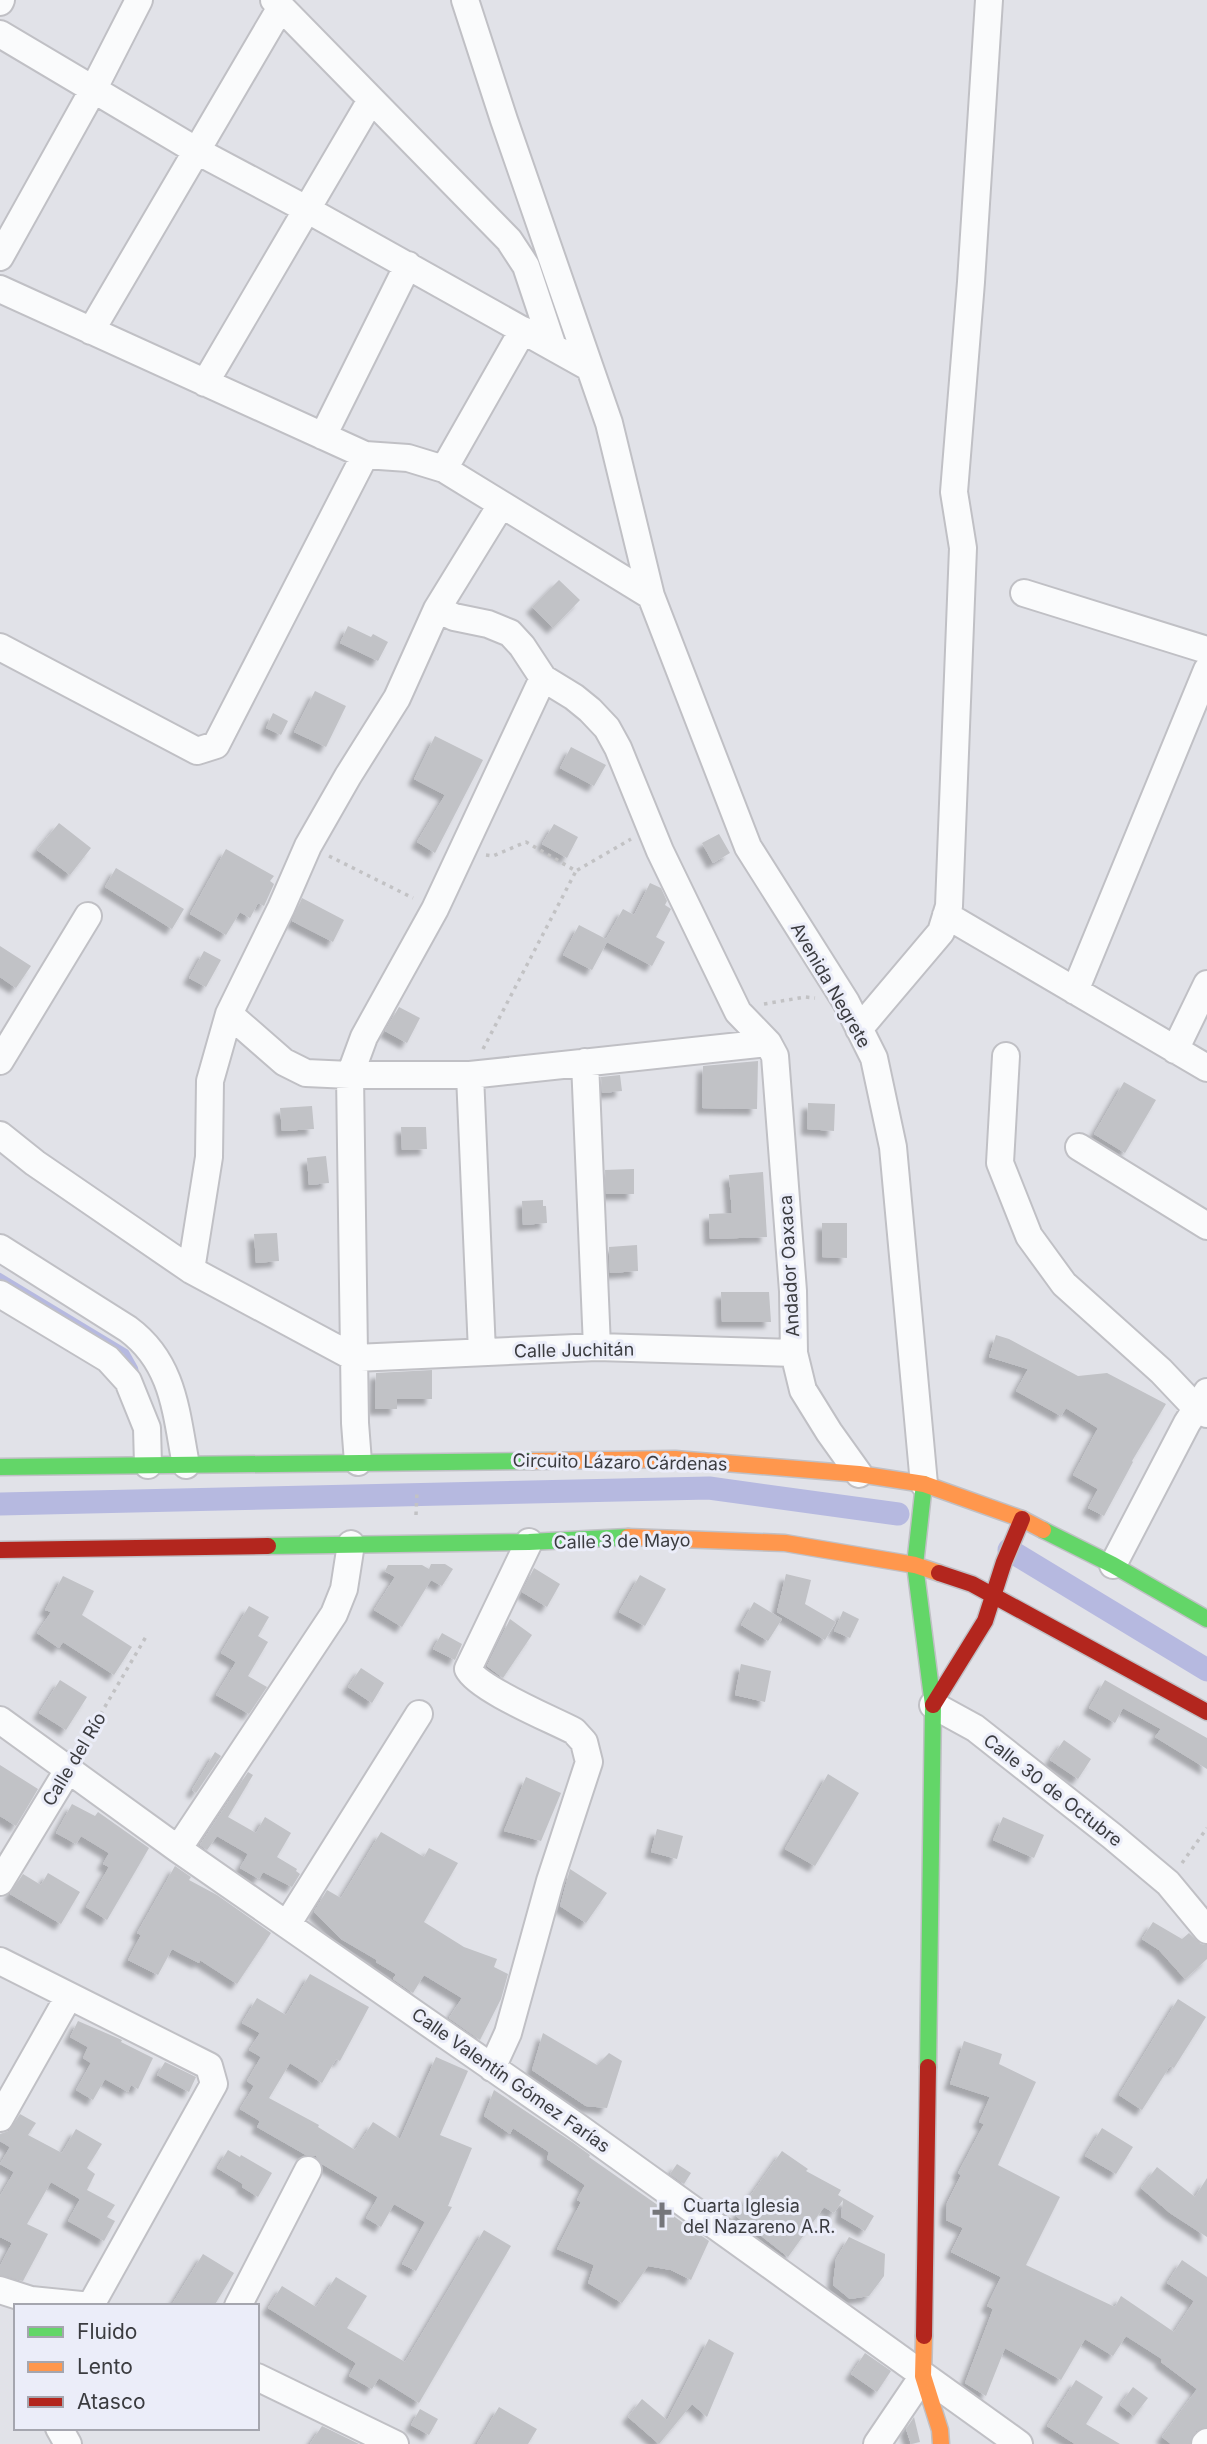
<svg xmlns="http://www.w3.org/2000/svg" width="1207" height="2444" font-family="Inter,sans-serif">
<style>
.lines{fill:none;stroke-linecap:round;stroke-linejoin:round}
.stream{stroke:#b6b9e0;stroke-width:6}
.canal{stroke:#b6b9e0;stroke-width:23}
.building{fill:#c1c2c6;filter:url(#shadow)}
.street-casing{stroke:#c0c0c5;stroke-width:30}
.fast-casing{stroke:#c0c0c5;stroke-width:19}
.slow-casing{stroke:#c0c0c5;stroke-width:19}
.jam-casing{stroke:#c0c0c5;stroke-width:19}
.path{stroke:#c2c2c4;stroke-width:3.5;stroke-dasharray:3.5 5;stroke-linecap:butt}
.street{stroke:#fafbfc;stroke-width:26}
.fast{stroke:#63d668;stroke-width:16}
.slow{stroke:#ff974d;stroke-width:16}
.jam{stroke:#b3261e;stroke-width:16}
.labels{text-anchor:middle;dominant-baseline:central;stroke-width:6;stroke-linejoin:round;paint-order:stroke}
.street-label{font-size:18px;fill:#3b3c40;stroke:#ebedf9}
.poi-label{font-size:18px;fill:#3b3c40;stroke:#ebedf9;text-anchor:start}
</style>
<defs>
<filter id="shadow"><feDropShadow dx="-6" dy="6" stdDeviation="2" flood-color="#0004"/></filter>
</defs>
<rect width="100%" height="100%" fill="#e1e2e8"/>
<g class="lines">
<!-- stream -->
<path class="stream" d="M0,1276L126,1352L135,1368L137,1377"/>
<!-- canal -->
<path class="canal" d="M0,1504L709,1488L898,1514
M1009,1550L1207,1670"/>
</g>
<!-- building -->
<path class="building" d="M559,580L580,600L553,628L532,607Z
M348,626L371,637L373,634L388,642L378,661L340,643Z
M315,691L346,706L326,747L294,732Z
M273,713L288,721L281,735L266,728Z
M435,736L483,760L435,853L417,842L445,795L414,779Z
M571,747L606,765L594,786L560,768Z
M59,823L91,848L70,875L37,850Z
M554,824L578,837L567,858L542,844Z
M719,834L730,853L713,863L702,843Z
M226,849L274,876L270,881L274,884L264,906L258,903L250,918L240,912L226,935L190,914Z
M116,868L184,909L172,929L105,887Z
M650,883L661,888L667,901L665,905L671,909L656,937L665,942L652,966L607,942L592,970L563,955L579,925L606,939L623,909L634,915Z
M302,898L344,920L333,942L292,921Z
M0,946L31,966L16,988L0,977Z
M204,951L221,960L206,987L189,978Z
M399,1007L420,1018L407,1043L385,1031Z
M758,1061L757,1109L702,1108L703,1066Z
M620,1075L622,1091L602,1093L601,1077Z
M1124,1082L1156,1100L1125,1153L1094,1134Z
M808,1103L835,1104L834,1131L807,1129Z
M312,1106L314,1129L282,1131L280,1108Z
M401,1127H426L427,1149L402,1150Z
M326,1156L329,1183L309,1185L307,1158Z
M634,1169V1194H606L605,1170Z
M763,1172L767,1237L710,1239L709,1214L732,1213L729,1175Z
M543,1200V1206H546L547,1223L523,1225L522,1201Z
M822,1223H847V1258L822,1257Z
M277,1233L279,1261L256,1263L254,1234Z
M637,1245L638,1271L610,1273L609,1247Z
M721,1292H769L771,1322H722Z
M996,1335L1009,1339L1078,1376L1107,1373L1166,1404L1132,1461L1133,1462L1104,1516L1088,1508L1098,1489L1073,1475L1098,1428L1066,1408L1061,1416L1016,1391L1028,1369L989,1357Z
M432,1370V1399H397V1409H375L376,1373Z
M431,1564H445L453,1569L442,1586L431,1580L402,1627L374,1610L395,1577L385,1571L388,1565H422L429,1569Z
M534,1568L560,1584L547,1607L522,1592Z
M786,1574L811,1580L805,1604L836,1622L825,1640L777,1612Z
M640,1575L666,1589L645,1626L619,1612Z
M63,1576L94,1591L82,1615L132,1647L114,1675L63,1642L59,1648L37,1633L51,1612L45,1610Z
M754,1602L782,1619L768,1641L741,1625Z
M249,1606L269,1617L258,1636L268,1642L248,1676L267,1687L249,1714L216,1695L236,1662L221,1653Z
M843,1611L859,1619L850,1638L834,1631Z
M510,1619L532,1635L503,1678L487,1666Z
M442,1633L462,1644L455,1660L433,1649Z
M741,1664L771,1671L765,1702L735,1695Z
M361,1668L384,1683L372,1703L348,1687Z
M60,1680L87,1697L66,1730L39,1713Z
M1105,1680L1207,1738V1769L1155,1737L1161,1729L1123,1708L1115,1723L1089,1708Z
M1064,1740L1091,1759L1078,1779L1050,1760Z
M215,1752L221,1756L196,1793L192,1790Z
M0,1765L38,1789L16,1826L0,1816Z
M248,1772L253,1775L228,1817L256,1833L265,1817L291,1833L277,1857L297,1869L296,1871L300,1874L292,1887L263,1872L259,1879L240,1868L248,1854L217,1836L207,1850L200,1845Z
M828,1774L859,1793L815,1866L785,1849Z
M526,1777L561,1793L541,1841L504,1831Z
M72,1804L95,1816L98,1812L149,1848L107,1920L86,1907L109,1867L103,1864L109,1853L81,1836L76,1844L56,1833Z
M1003,1817L1044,1835L1034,1858L993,1840Z
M657,1829L683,1836L677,1859L651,1852Z
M381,1832L424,1857L429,1848L458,1863L424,1922L464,1947L497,1959L494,1967L508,1974L501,1999L480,2040L449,2018L462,1998L424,1975L413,1993L393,1979L396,1974L376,1962L377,1960L341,1939L314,1912L327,1890L341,1898Z
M175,1866L191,1877L189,1880L217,1895L271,1933L237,1984L200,1960L199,1963L172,1949L158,1975L128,1960L141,1935L137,1933Z
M570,1869L607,1893L586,1923L560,1906Z
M48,1873L80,1892L61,1924L10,1894L23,1874L41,1885Z
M1153,1922L1182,1939L1189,1933L1201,1944L1207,1945V1959L1185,1979L1159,1950L1142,1939Z
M310,1974L369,2007L340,2061L336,2059L322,2083L290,2063L269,2098L319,2125L318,2127L355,2150L373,2122L400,2139L436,2057L468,2071L440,2135L472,2148L448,2206L452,2207L416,2271L402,2264L425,2222L394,2204L381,2227L366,2218L378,2197L322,2164L316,2156L306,2155L257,2127L260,2121L240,2109L254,2086L247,2081L261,2057L249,2050L260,2033L242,2023L257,1998L286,2015Z
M1178,1999L1206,2017L1174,2068L1170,2066L1142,2110L1119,2095Z
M78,2021L122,2040L121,2042L153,2058L138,2089L131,2085L128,2092L105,2079L93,2100L76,2090L91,2063L83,2058L88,2047L70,2037Z
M543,2033L597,2065L609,2053L622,2061L607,2108L586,2106L532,2070Z
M964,2041L1002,2054L999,2064L1036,2082L998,2165L1060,2197L1026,2265L1115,2307L1121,2296L1174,2332L1194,2301L1167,2283L1182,2260L1207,2277V2427L1196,2431L1190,2444H1171L1162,2437L1197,2389L1161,2362L1162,2359L1126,2336L1113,2356L1085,2339L1061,2380L1005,2348L986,2396L965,2383L993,2309L987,2306L1001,2277L951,2252L963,2228L946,2220L947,2203L961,2175L958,2173L984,2124L979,2122L990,2097L950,2084Z
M165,2062L196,2077L189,2092L157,2075Z
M494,2090L572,2142L590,2155L589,2157L709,2241L691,2280L671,2270L648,2266L622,2303L588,2283L594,2265L557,2249L581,2202L577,2200L585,2185L547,2159L549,2152L513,2128L510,2134L484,2116Z
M20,2114L36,2123L28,2135L62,2153L76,2129L102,2144L87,2168L95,2174L87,2190L115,2205L107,2217L115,2221L104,2241L68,2221L80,2199L51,2182L27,2224L48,2234L23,2281L0,2275V2266L12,2243L0,2237V2196L14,2172L0,2164L10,2147L0,2141V2134L9,2131Z
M1102,2128L1133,2147L1116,2174L1085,2156Z
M228,2150L240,2157L241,2155L272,2173L258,2197L242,2187L243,2184L217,2168Z
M782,2151L808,2169L806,2171L841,2190L838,2195L874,2216L865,2231L841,2217L843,2200L834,2213L824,2207L788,2257L736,2216Z
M677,2164L691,2173L684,2184L670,2174Z
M1157,2167L1195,2197L1207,2178V2237L1170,2213L1141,2188Z
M484,2230L511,2246L419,2403L379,2378L372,2389L349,2376L356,2363L268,2308L282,2286L316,2307L336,2277L367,2296L347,2328L405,2362Z
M849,2237L885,2254L884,2276L869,2296L850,2299L833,2285L836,2259Z
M203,2254L234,2273L214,2306H171Z
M709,2339L734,2353L707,2417L692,2404L659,2444L628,2417L642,2399L667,2420Z
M865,2353L891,2371L877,2392L851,2374Z
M1076,2380L1103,2397L1086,2424L1120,2444H1075L1047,2426Z
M1133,2387L1148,2398L1134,2416L1120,2405Z
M499,2407L537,2429L528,2444H477Z
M420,2409L438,2419L429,2435L411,2425Z
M914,2417L920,2442L911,2444L906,2429Z
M322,2426L359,2444H310Z"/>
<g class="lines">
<!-- street casing -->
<g class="street-casing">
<path id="street" d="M274,0L509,240L526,266L553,347
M465,0L504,120L609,423L651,596L748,847L846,1002L874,1058L893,1147L924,1484
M0,2L1,0
M0,34L197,151L308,210L590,368
M0,257L93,90L139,0
M0,289L365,455L408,458L444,469L651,596
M91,331L281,7
M205,383L371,100
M323,436L408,265
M444,469L523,330
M1024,593L1207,650
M437,609L454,617L488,624L510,633L522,646L543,678L574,697L590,710L607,728L618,748L660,851L738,1012L768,1043L775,1056L793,1291L794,1353L803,1390L829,1432L859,1474
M0,647L197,751L216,745L365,455
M946,915L1207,1068
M1075,991L1207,670
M229,1014L284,1062L306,1073L350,1075H470L768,1043
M859,1029L941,932L949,906L963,548L954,492L971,282L989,0
M1175,1050L1207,984
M1006,1056L1000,1163L1029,1236L1064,1284L1161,1371L1197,1409L1207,1414
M0,1061L88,916
M585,1062L597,1347
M470,1075L482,1352
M0,1135L35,1163L191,1270L355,1358L597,1347L794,1353
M1079,1147L1207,1226
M0,1248L128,1329C174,1363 176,1413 186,1465
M191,1270L209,1157L210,1081L229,1014L281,908L308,846L348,776L397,698L437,609L501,505
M0,1294L108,1359L128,1381L147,1428L148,1465
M358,1462L355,1423L350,1075L364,1037L435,909L543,678
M1113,1565L1187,1423L1207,1392
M933,1705L975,1728L1112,1836L1168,1883L1207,1930
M0,1720L178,1849L575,2125L1019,2444
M178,1849L334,1614L344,1589L351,1544
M0,1882L68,1770
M288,1923L419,1714
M0,1961L209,2066L214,2084L91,2305L93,2306
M492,2068L508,2033L550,1881L589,1762L584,1742L574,1731C551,1719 478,1689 468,1669L529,1542
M0,2118L69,1996
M0,2290L31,2300L91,2306
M238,2306L308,2170
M257,2377L395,2444
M59,2428L68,2444
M877,2444L923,2376
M1205,2444L1207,2442"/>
</g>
<!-- fast casing -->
<g class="fast-casing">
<path id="fast" d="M0,1467L533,1461
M924,1484L915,1565L933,1705L928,2067
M1043,1530L1113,1565L1207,1619
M268,1546L529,1542L628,1537"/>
</g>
<!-- slow casing -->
<g class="slow-casing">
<path id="slow" d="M533,1461L675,1459L859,1474L924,1484L1022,1519L1043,1530
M628,1537L785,1543L915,1565L939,1573
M924,2336L923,2376L940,2430L941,2444"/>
</g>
<!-- jam casing -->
<g class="jam-casing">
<path id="jam" d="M0,1550L268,1546
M939,1573L972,1584L1207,1712
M933,1705L985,1621L1004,1562L1022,1519
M924,2336L928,2067"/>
</g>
<!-- path -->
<path class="path" d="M486,855L493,856L526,842L576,871L631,839
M329,856L413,898
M764,1004L805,997L815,998
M483,1049L576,871
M416,1515L417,1491
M79,1751L147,1635
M1182,1863L1207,1828"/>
<!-- street -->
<use href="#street" class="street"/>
<!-- fast -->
<use href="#fast" class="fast"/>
<!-- slow -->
<use href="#slow" class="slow"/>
<!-- jam -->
<use href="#jam" class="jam"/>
</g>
<!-- icons -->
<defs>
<g id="church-bare" transform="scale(2.1)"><path d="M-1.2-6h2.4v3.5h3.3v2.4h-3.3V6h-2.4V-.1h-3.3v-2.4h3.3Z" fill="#75767b" stroke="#ebedf9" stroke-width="2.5" paint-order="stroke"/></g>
</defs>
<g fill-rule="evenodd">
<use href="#church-bare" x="662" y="2215"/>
</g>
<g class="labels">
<!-- street labels -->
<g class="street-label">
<text transform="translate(831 985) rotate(60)">Avenida Negrete</text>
<text transform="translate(789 1266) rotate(-93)">Andador Oaxaca</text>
<text transform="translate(574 1350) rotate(-1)">Calle Juchitán</text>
<text transform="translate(620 1462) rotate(1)">Circuito Lázaro Cárdenas</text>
<text transform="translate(622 1541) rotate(-1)">Calle 3 de Mayo</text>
<text transform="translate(74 1759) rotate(-59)">Calle del Río</text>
<text transform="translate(1053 1790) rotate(38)">Calle 30 de Octubre</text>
<text transform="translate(511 2080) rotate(35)">Calle Valentín Gómez Farías</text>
</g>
<!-- poi labels -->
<g class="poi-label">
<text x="683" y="2205">Cuarta Iglesia<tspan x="683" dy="21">del Nazareno A.R.</tspan></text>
</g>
</g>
<!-- legend -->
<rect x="14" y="2304" width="245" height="126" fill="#ebedf9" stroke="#a5a6af" stroke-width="2"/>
<rect x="28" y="2327" width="35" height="10" fill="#63d668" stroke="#a5a6af" stroke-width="2"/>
<text x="77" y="2339" font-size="21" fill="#3b3c40">Fluido</text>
<rect x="28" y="2362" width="35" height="10" fill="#ff974d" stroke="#a5a6af" stroke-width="2"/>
<text x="77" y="2374" font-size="21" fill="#3b3c40">Lento</text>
<rect x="28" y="2397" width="35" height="10" fill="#b3261e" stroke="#a5a6af" stroke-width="2"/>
<text x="77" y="2409" font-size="21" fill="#3b3c40">Atasco</text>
</svg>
